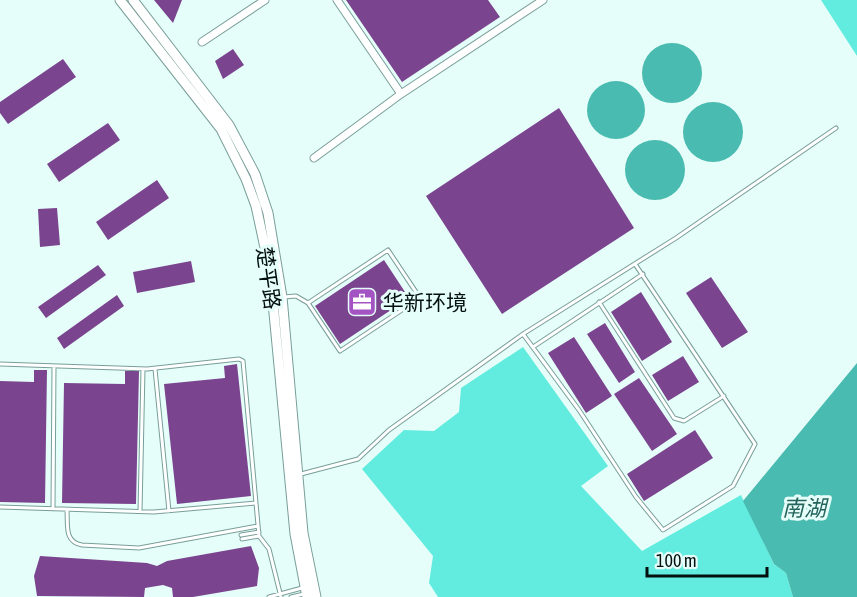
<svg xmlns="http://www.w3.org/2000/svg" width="857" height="597" font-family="'Asap Condensed','Noto Sans SC',sans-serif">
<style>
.green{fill:#61ecdf}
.water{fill:#4abbb0}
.building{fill:#7a448f}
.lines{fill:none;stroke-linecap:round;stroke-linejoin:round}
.service-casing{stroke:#789e99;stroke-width:5}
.minor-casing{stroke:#789e99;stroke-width:9}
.secondary-casing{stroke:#789e99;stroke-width:11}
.service{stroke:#fff;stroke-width:3}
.minor{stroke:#fff;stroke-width:7}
.secondary{stroke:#fff;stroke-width:9}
.labels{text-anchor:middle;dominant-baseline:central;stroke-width:6;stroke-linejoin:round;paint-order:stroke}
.street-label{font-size:21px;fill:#03100e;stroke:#e6fefa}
.poi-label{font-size:21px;fill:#03100e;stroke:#e6fefa;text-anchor:start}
.water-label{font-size:22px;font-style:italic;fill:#25635d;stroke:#e6fefa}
</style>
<rect width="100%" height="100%" fill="#e6fefa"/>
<!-- green -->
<path class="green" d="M821,0H857V56Z
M523,347L608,466L581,486L642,551L741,495L774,564L786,573L793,597H438L429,583L433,556L362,469L404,430L434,431L459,412L461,388Z"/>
<!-- water -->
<path class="water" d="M642 73a30 30 0 1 1 60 0a30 30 0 1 1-60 0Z
M587 110a29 29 0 1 1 58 0a29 29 0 1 1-58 0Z
M683 132a30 30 0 1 1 60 0a30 30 0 1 1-60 0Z
M625 170a30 30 0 1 1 60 0a30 30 0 1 1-60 0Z
M857,363V597H793L786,573L774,564L743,501Z"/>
<!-- building -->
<path class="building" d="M154,0H182L173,23Z
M346,0H488L500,17L402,82Z
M233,49L244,65L223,79L215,61Z
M63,59L76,77L8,124L0,113V102Z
M559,108L634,228L502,314L426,196Z
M108,123L120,140L59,182L47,164Z
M157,180L169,198L108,240L96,222Z
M57,208L60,245L40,247L38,209Z
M384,260L409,298L340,344L315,306Z
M191,261L195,282L137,293L133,272Z
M98,265L106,275L46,318L38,307Z
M711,277L748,332L722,348L686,293Z
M641,292L672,342L642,361L611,312Z
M117,295L124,306L64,349L57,338Z
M605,323L635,372L619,383L587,334Z
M574,337L612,396L586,413L548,353Z
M683,356L699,382L668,401L652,375Z
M237,364L251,496L177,504L164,384L225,378L224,366Z
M34,370H47L45,503L0,502V381L34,382Z
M125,371H139L136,504L62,503L64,383L125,384Z
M639,378L677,434L652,451L614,394Z
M695,430L713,458L644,501L627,474Z
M251,546L259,568L257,586L193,597H173L172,588L163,585L145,588L144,597L37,596L34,576L40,556L147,563L157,566L167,561Z"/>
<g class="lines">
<!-- service casing -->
<g class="service-casing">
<path id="service" d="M388,250L420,298L340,351L308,303Z
M284,297L296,296L308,303
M599,302L674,418L684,421L724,396
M523,334L579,410L636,497L663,530L733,486L755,444L635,264
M533,347L643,274
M0,364L147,369L239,359L243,361L259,536L269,549L281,597
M155,369L169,511
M301,474L358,459L389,430L523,334L676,238L836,128
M0,507L154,512L256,503
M53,509L54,366
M67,510C68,525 64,542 82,545L139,548L258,526
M140,512L143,369
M241,535L259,532
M242,539L259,536
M269,597L302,588
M291,597L304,594"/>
</g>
<!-- minor casing -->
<g class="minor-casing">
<path id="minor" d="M337,0L401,94
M202,42L265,0
M314,158L401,94L543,0"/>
</g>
<!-- secondary casing -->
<g class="secondary-casing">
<path id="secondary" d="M120,0L221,129L246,179L256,206L270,271L295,534L307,597
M133,0L229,125L255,174L268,213L282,297L303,533L316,597"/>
</g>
<!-- service -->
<use href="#service" class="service"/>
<!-- minor -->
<use href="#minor" class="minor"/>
<!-- secondary -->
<use href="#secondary" class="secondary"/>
</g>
<!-- icons -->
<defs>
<g id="office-square" transform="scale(1.5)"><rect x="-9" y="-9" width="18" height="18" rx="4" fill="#a453c3" stroke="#e6fefa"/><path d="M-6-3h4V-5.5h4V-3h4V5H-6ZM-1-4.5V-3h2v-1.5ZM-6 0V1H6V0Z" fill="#fff"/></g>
</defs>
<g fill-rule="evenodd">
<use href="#office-square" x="362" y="302"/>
</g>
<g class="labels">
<!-- street labels -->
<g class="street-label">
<text transform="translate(269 278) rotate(82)">楚平路</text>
</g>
<!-- poi labels -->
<g class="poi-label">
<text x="383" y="302">华新环境</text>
</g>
<!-- water labels -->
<g class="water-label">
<text x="804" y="508">南湖</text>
</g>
</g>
<!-- scale -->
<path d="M647 567v9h120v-9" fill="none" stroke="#03100e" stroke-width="3"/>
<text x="656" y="567" font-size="18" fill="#03100e" stroke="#e6fefa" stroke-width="4.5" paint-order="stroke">100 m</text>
</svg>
